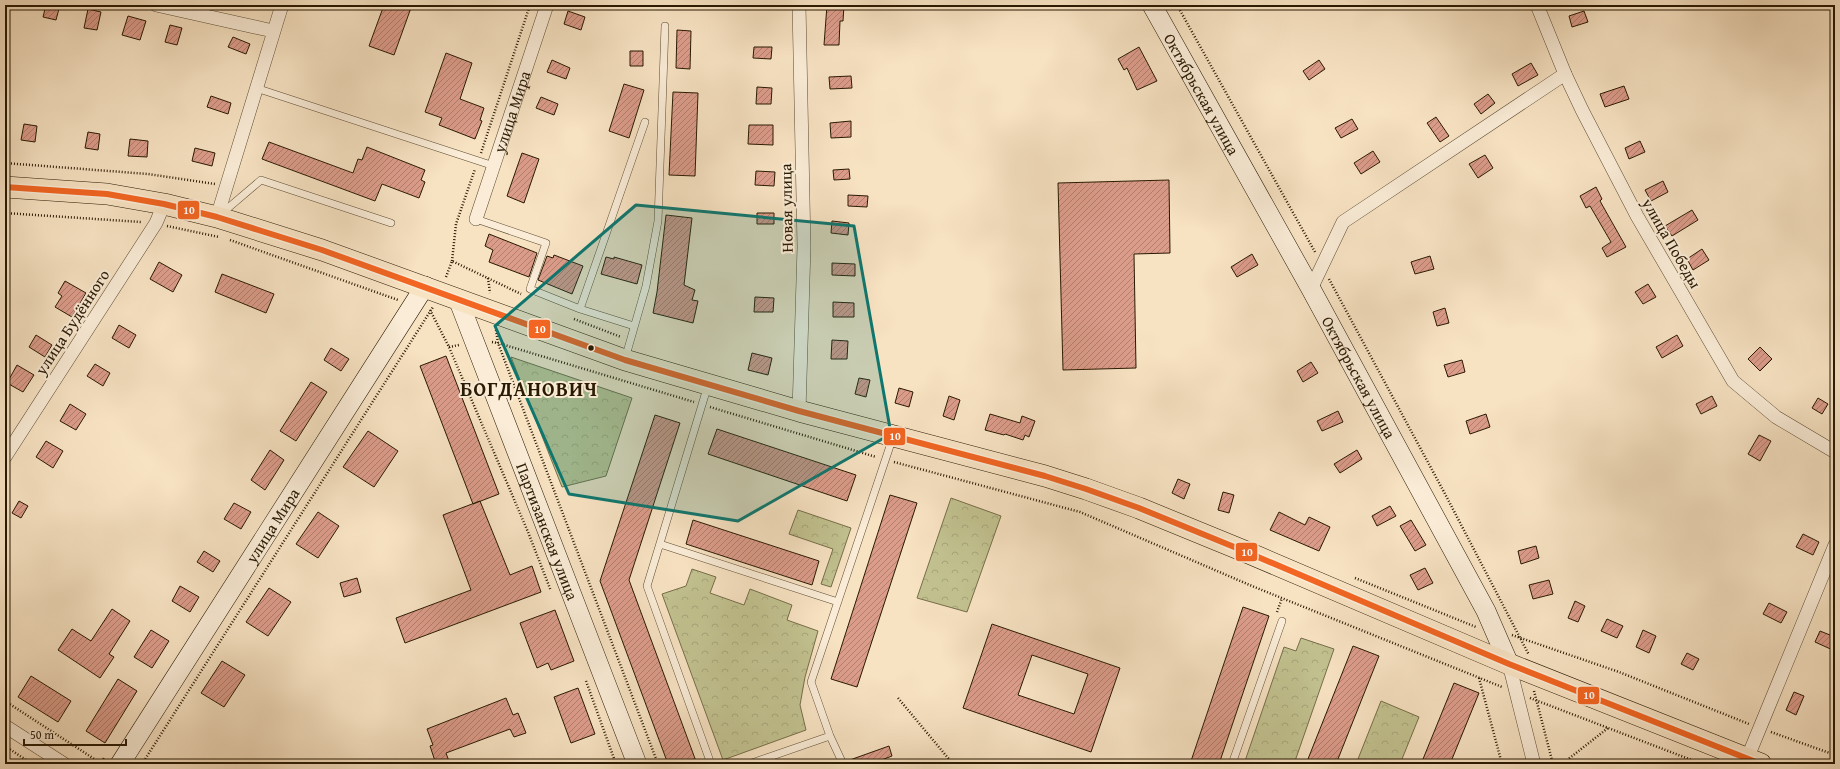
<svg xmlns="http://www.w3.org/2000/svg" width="1840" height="769" font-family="'Gentium Book Plus',serif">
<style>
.forest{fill:url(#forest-crowns);stroke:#766e49}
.building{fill:url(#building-hatch);stroke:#291902;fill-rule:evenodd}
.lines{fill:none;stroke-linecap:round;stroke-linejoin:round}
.lane-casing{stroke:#5c4b32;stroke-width:8}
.street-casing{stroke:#5c4b32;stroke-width:14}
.secondary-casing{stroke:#291902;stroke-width:20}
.primary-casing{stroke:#291902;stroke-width:22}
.path{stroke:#291902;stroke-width:2.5;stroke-dasharray:1 2;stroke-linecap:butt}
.lane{stroke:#faecd7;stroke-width:7}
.street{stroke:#faecd7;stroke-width:13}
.secondary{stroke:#faecd7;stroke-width:19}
.primary{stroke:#f7e2c2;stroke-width:21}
.bus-1-casing{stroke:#faecd7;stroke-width:9}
.bus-1{stroke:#f26522;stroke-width:6}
.marked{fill:#0f766e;fill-opacity:0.2;stroke:#0f766e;stroke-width:3;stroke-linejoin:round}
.bus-dot{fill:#291902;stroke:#faecd7;stroke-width:1.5}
.labels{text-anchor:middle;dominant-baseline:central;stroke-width:4;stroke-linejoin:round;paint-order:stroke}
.street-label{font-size:16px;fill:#291902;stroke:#faecd7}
.district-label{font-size:20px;font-weight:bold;letter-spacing:1px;fill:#291902;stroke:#faecd7}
.line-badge{stroke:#faecd7;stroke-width:1.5}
.badge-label{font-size:11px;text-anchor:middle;font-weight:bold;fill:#fff}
</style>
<defs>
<pattern id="forest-crowns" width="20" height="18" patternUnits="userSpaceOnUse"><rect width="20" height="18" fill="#c2c290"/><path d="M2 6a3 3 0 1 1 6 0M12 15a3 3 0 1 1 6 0" fill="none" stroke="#a7a67b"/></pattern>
<pattern id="building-hatch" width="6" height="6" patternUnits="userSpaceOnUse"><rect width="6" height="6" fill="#dc9c8a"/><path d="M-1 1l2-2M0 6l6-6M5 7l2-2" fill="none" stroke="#b27e6f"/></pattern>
</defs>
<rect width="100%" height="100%" fill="#f7e2c2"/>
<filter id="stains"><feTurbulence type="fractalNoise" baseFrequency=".005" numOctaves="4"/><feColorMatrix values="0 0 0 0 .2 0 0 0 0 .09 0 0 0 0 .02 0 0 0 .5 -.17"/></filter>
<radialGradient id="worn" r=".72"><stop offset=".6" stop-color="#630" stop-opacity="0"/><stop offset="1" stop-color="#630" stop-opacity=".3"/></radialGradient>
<!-- forest -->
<path class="forest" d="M511,357L632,398L606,476L562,487Z
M951,498L1001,516L967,612L917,598Z
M798,510L851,528L831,587L821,584L833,549L789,534Z
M692,569L716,577L710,593L744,605L750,589L792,605L787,620L818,631L805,677L800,705L806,730L723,760L662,594L686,586Z
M1301,638L1334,649L1294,764H1244L1284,647L1296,651Z
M1381,701L1419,717L1400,764H1356Z"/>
<!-- building -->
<path class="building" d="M46,5H60L56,20L43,17Z
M384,5H412L394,55L369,46Z
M827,5H844L843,21H840L839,45H824Z
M88,9L101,12L97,30L84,28Z
M568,11L585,17L581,30L564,24Z
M1584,11L1588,22L1572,27L1569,16Z
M128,16L146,21L140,40L122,35Z
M170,25L182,28L177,45L165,42Z
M677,30L691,31L690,69L676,68Z
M233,37L250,44L246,54L228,47Z
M754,47H772L771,59L753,58Z
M1139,47L1157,81L1137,90L1127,68L1124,70L1118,59Z
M630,51H643V66H630Z
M446,53L472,63L460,99L484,108L480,120L482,121L475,139L439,125L442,118L425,112Z
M552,60L570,68L566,79L547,72Z
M1319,60L1325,69L1309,80L1303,71Z
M1531,63L1538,75L1518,86L1512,74Z
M851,76L852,88L830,89L829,77Z
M624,84L644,90L629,138L609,131Z
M1624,86L1629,99L1605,107L1600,94Z
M757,87L772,88L771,104H756Z
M673,92L698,93L695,176L669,175Z
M1488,94L1495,103L1481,114L1474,104Z
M211,96L231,103L228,114L207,107Z
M541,97L558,104L554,115L536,108Z
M1436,117L1449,136L1440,142L1427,123Z
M1352,119L1358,129L1341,138L1335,128Z
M851,121V137L831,138L830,123Z
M24,124L37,126L35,142L21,140Z
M749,125H773V145L748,144Z
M88,132L100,134L98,150L85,148Z
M130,139L148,141L147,157L128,156Z
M1640,141L1645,152L1629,159L1625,148Z
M269,142L353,173L358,159L362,160L367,147L425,170L421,180L425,182L419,198L382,184L375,201L262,159Z
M195,148L215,153L212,166L192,161Z
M1373,151L1380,162L1361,174L1354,163Z
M522,153L539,159L524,203L507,196Z
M1485,155L1493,168L1478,178L1469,164Z
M849,169L850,179L834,180L833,170Z
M756,171L775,172L774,186L755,185Z
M1169,180L1170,253L1134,254L1136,368L1063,370L1058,183Z
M1663,181L1668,192L1651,201L1645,190Z
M1596,187L1602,199L1600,201L1626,247L1607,257L1602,248L1611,242L1590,206L1586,208L1580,196Z
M848,195L868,196L867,207L848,206Z
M1692,210L1698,220L1672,236L1665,226Z
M757,213H774V224H757Z
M666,215L692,218L684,285L695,290L692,300L698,301L693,323L653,313L657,292Z
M832,221L849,223L848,235L831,233Z
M489,234L537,253L529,277L489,262L493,250L485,246Z
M1702,249L1709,260L1693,270L1687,259Z
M1252,254L1258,265L1237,277L1231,267Z
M554,255L583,266L572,294L538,280L547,256L553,258Z
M1430,256L1434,269L1415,274L1411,262Z
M606,257L614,259V257L642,265L637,284L601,274Z
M159,262L182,275L173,292L150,279Z
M832,263L855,264V276L832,275Z
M222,274L274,294L266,313L215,292Z
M65,281L86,293L72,317L55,307L62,296L58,293Z
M1648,284L1656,297L1643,304L1635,292Z
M755,297L774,298L773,312H754Z
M833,302L854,303V317H833Z
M1445,308L1449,323L1437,326L1433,312Z
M119,325L136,335L129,348L112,338Z
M36,335L52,345L45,357L29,347Z
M1677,335L1683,346L1662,358L1656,347Z
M832,340L848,341L847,359H831Z
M1760,347L1772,359L1760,371L1748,359Z
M331,348L349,359L341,371L324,360Z
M752,353L772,358L768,375L748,370Z
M446,356L499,494L473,504L420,366Z
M1462,360L1465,372L1448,377L1444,365Z
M1311,362L1318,373L1303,382L1297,371Z
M95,364L110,373L103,386L87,376Z
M17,365L34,375L23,392L7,383Z
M859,378L870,380L866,397L855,394Z
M311,382L327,392L296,441L280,431Z
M899,388L913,392L909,407L895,403Z
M949,396L960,400L954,420L943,416Z
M1712,396L1717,406L1701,414L1696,404Z
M1818,398L1828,404L1822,414L1812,408Z
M70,404L86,414L76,430L60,421Z
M1338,411L1343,422L1322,431L1317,421Z
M990,414L1020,423L1022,416L1035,421L1029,437L1025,435L1023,440L1005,434L1004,435L985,430Z
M1486,414L1490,427L1470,434L1466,421Z
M655,415L680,423L629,580L697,764H668L600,581Z
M717,429L856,475L847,501L708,454Z
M368,431L398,451L374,487L343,467Z
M1759,435L1771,441L1760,461L1748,454Z
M46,441L63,451L53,468L36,457Z
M270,450L284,460L265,490L251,480Z
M1357,450L1362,459L1340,473L1334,464Z
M1178,479L1190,484L1184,499L1172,493Z
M1223,492L1234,495L1229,513L1218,510Z
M890,495L917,503L857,687L831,679Z
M19,501L28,506L21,518L12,513Z
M480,501L510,575L532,566L541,592L405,643L396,618L471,590L443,515Z
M234,503L251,512L241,529L224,519Z
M1390,506L1396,516L1377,526L1372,516Z
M318,512L339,526L318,558L296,544Z
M1279,512L1305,525L1309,517L1330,527L1319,551L1270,530Z
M693,520L819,561L812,585L686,544Z
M1411,520L1426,545L1415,551L1400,526Z
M1803,534L1819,542L1813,555L1796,547Z
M1536,546L1539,558L1521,564L1518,551Z
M204,551L220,561L213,572L197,562Z
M1425,568L1433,583L1418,590L1410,575Z
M357,578L361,592L344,597L340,583Z
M1549,580L1553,594L1533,599L1529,585Z
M180,586L199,597L190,612L172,601Z
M269,588L291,602L268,636L246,622Z
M1575,601L1585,606L1578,622L1568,618Z
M1769,603L1787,612L1781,623L1763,614Z
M1243,607L1269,616L1219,764H1190Z
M112,609L130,621L109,654L114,657L100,678L58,650L72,629L91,641Z
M555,610L574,661L551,670L548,663L537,668L520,623Z
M1607,619L1623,626L1617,638L1601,631Z
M992,624L1120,668L1091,752L963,708ZM1032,655L1088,674L1074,714L1018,695Z
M151,630L169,641L152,668L134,657Z
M1643,630L1656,636L1649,653L1636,647Z
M1820,631L1835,637V651L1815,642Z
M1353,646L1379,656L1336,764H1306Z
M1687,653L1699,659L1693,670L1681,664Z
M222,661L245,675L224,707L201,693Z
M31,676L71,701L58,722L18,697Z
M118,679L137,691L105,743L86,731Z
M1454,683L1479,693L1450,764H1421Z
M578,688L595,734L571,743L554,697Z
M1794,692L1804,696L1796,715L1786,710Z
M506,698L513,715L518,713L526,733L514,737L510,729L446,753L450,764H436L430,746L433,745L427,729Z
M889,746L892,756L871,764H848L847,761Z"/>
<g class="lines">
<!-- lane casing -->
<g class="lane-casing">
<path id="lane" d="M256,88L494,166
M221,214L261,180L391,223
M476,219L546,243L530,289L580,309L634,326
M580,309L645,122
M625,359L646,286L658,221L665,26
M708,385L647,586L711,764
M660,544L838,602
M749,764L830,736
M843,764L830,736L811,682L893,437
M1232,764L1282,621"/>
</g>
<!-- street casing -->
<g class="street-casing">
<g id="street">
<path d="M156,5L273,31"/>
<path d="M1537,5L1565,74L1582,110L1637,216L1733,381L1776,417L1835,452"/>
<path d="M217,217L282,5"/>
<path id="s1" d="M476,219L547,5"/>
<path d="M1311,289L1343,222L1565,74"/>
<path d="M799,411L804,247L799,5"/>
<path d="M5,457L156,223L164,204"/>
<path d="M1509,664L1534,764"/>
<path d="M5,726L64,764"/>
<path d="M1747,759L1835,545"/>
</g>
</g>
<!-- secondary casing -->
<g class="secondary-casing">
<g id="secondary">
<path id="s2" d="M1152,5L1311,289L1486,611L1509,664"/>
<path id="s3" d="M458,299L637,764"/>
<path id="s4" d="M120,764L425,286"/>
</g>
</g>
<!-- primary casing -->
<g class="primary-casing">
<path id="primary" d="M5,187L107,194L164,204L217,217L322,250L625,360L799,411L1045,476L1086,489L1139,508L1244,551L1509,664L1761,764"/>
</g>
<!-- path -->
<path class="path" d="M1177,5L1315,252
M481,153L530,5
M5,163L148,174L215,184
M5,213L141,222
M167,226L219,237
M230,240L398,300
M452,261L456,224L475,169
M446,277L452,261L521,294
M488,278L490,293
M1329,279L1444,492L1529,655
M430,310L449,347L528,532L551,591
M574,319L621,337
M496,330L498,343L658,764
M492,342L498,343L694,402
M449,347L459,345
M710,407L876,457
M894,462L1080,512L1252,586L1502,687
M1355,578L1476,627
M1277,612L1282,598
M1512,635L1619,672L1749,724
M1479,678L1502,764
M586,681L616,764
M1534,691L1553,764
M898,698L953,764
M1530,698L1702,764
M5,701L102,764
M1771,732L1835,755
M5,746L32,764
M1097,761L1101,764
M100,764L104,758
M142,764L433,307
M1562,764L1608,728"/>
<!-- lane -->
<use href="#lane" class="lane"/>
<!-- street -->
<use href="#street" class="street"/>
<!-- secondary -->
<use href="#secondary" class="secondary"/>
<!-- primary -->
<use href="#primary" class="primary"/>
<!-- bus-1 casing -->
<g class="bus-1-casing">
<path id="bus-1" d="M5,187L107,194L164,204L217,217L322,250L625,360L799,411L1045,476L1086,489L1139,508L1244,551L1509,664L1761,764"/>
</g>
<!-- bus-1 -->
<use href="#bus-1" class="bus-1"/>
</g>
<!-- marked area -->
<path class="marked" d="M636,205L854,226L891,434L738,521L569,494L495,326Z"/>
<!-- markers -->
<circle class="bus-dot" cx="591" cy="348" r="3.5"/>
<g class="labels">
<!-- street labels -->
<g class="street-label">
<text stroke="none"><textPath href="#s2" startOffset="102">Октябрьская улица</textPath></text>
<text stroke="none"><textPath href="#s1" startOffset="113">улица Мира</textPath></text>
<text transform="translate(786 208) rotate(-91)">Новая улица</text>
<text transform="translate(1672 243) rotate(60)">улица Победы</text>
<text transform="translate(72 322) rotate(-57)">улица Будённого</text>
<text stroke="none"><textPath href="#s2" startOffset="426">Октябрьская улица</textPath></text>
<text stroke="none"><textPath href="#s4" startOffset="283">улица Мира</textPath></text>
<text stroke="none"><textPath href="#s3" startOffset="249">Партизанская улица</textPath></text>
</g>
<!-- district labels -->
<g class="district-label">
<text x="529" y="388">БОГДАНОВИЧ</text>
</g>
</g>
<g class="line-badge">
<rect x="177" y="200" width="23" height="20" rx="4" fill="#f26522"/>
<rect x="528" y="319" width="23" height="20" rx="4" fill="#f26522"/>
<rect x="883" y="427" width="23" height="19" rx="4" fill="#f26522"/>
<rect x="1235" y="542" width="23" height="20" rx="4" fill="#f26522"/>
<rect x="1577" y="686" width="23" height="19" rx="4" fill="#f26522"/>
</g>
<g class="badge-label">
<text x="189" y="214">10</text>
<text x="540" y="333">10</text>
<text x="895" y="440">10</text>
<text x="1247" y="556">10</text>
<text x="1589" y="699">10</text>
</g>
<!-- margin -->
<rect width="1840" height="769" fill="none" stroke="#f7e2c2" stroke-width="20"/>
<rect x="6" y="6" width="1828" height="757" fill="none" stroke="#291902" stroke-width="2"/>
<rect x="10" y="10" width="1820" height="749" fill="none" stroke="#291902"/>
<!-- scale -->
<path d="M24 739v6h102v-6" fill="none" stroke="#291902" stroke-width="2"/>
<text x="30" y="739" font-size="12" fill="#291902" stroke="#faecd7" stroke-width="3" paint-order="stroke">50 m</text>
<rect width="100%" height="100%" filter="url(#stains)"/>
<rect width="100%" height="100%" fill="url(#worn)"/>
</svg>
